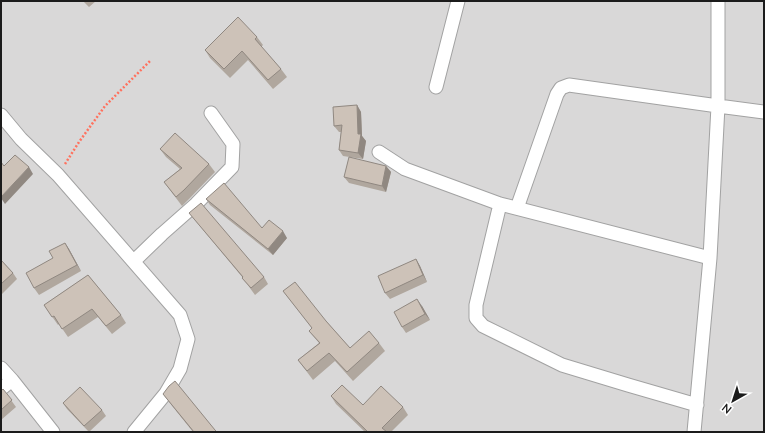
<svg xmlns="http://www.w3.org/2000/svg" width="765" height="433" font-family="Lato,sans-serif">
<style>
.residential{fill:#d9d8d8}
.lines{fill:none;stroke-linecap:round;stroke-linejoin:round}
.minor-casing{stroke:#a2a2a2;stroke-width:15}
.path{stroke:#ff725f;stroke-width:2.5;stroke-dasharray:2 2;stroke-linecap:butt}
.minor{stroke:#fff;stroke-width:13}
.wall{fill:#b0a79e}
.shaded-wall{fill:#908881}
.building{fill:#cdc2b8;stroke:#908881}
</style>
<rect width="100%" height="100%" fill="#ede9df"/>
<!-- residential -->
<path class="residential" d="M1,1H764V432H1Z"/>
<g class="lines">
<!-- minor casing -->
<g class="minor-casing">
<path id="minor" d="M436,87L458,1
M1,115L21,139L58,175L180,315L188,339L180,369L166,393L134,432
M379,152L405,169L500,204L710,258
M500,204L476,305V318L483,326L562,365L628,385L697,405
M517,208L557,94L561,88L569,85L718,106V1
M134,261L162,234L196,204L232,167L233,144L211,113
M1,368L12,380L53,432
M1,389L12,380
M694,432L710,258L718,106L764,112"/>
</g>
<!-- path -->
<path class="path" d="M65,164L79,142L105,106L150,61"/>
<!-- minor -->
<use href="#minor" class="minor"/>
</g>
<!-- wall -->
<path class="wall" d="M83,1H96L89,7Z
M257,37L263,45L261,47L281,69L287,77L273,89L248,60L230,78L210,58L205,50Z
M357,105L361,112L362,136L366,141L363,159L343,156L339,150L341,132H339L334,126Z
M160,149L209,164L215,172L190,198L182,206L164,182L180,169L166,157Z
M386,166L391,172L386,192L349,183L344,177Z
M206,199L262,228L287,238L273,255L210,205Z
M189,213L264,277L268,284L255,295L247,284L242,278H243L194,219Z
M65,243L69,249L81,271L39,295L34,288Z
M416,259L420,266L427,282L390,299L385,293Z
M1,260L13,273L17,279L1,295Z
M88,275L121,315L126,323L112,334L98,317L68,337L59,324L58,325L44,305Z
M283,291L326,321L350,348L379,343L385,351L353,381L335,361L313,380L298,360L319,343L309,331L312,328Z
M422,306L430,320L406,333L402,327Z
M3,389L16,407L1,420V391Z
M163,394L217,432H193L169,402Z
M331,396L363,405L403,407L408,415L391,432H365L336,404Z
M63,403L102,410L106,416L89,432L67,409Z"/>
<!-- shaded-wall -->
<path class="shaded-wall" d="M357,105L361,112L362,136L366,141L363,159L358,153Z
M386,166L391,172L386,192L382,186Z
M29,167L33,174L5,204L1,198V197Z
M283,231L287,238L273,255L268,249Z
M65,243L69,249L81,271L77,265Z
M416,259L420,266L427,282L423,275Z
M417,299L422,306L430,320L425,314Z"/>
<!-- building -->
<path class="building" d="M238,17L257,37L255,39L281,69L268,80L242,51L224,69L205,50Z
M357,105L358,134H361L358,153L339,150L342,125L334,126L333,107Z
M175,133L209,164L184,190L176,197L164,182L182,168L160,149Z
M15,155L29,167L1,197V162L4,166Z
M349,157L386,166L382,186L344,177Z
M224,183L262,228L269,220L283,231L268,249L206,199Z
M201,203L264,277L251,288L242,278L243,277L189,213Z
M65,243L77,265L34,288L26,273L53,258L49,251Z
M416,259L423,275L385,293L378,276Z
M1,260L13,273L1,284Z
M88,275L121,315L106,326L92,309L62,329L54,316L52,317L44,305Z
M295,282L326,321L350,348L369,331L379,343L347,372L329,353L307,371L298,360L320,343L309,331L312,328L283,291Z
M417,299L425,314L402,327L394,312Z
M175,381L215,430L217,432H194L163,394L169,386Z
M342,385L363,405L381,386L403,407L382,428L387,432H368L331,396Z
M80,387L102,410L84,426L63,403Z
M3,389L12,400L1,410V391Z"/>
<!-- border -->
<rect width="765" height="433" fill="none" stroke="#1b1b1b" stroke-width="4"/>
<!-- north arrow -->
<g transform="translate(733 401) rotate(219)" stroke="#ffffff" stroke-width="3" paint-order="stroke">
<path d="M0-3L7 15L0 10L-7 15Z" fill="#1b1b1b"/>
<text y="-6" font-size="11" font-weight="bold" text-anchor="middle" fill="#1b1b1b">N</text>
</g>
</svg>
